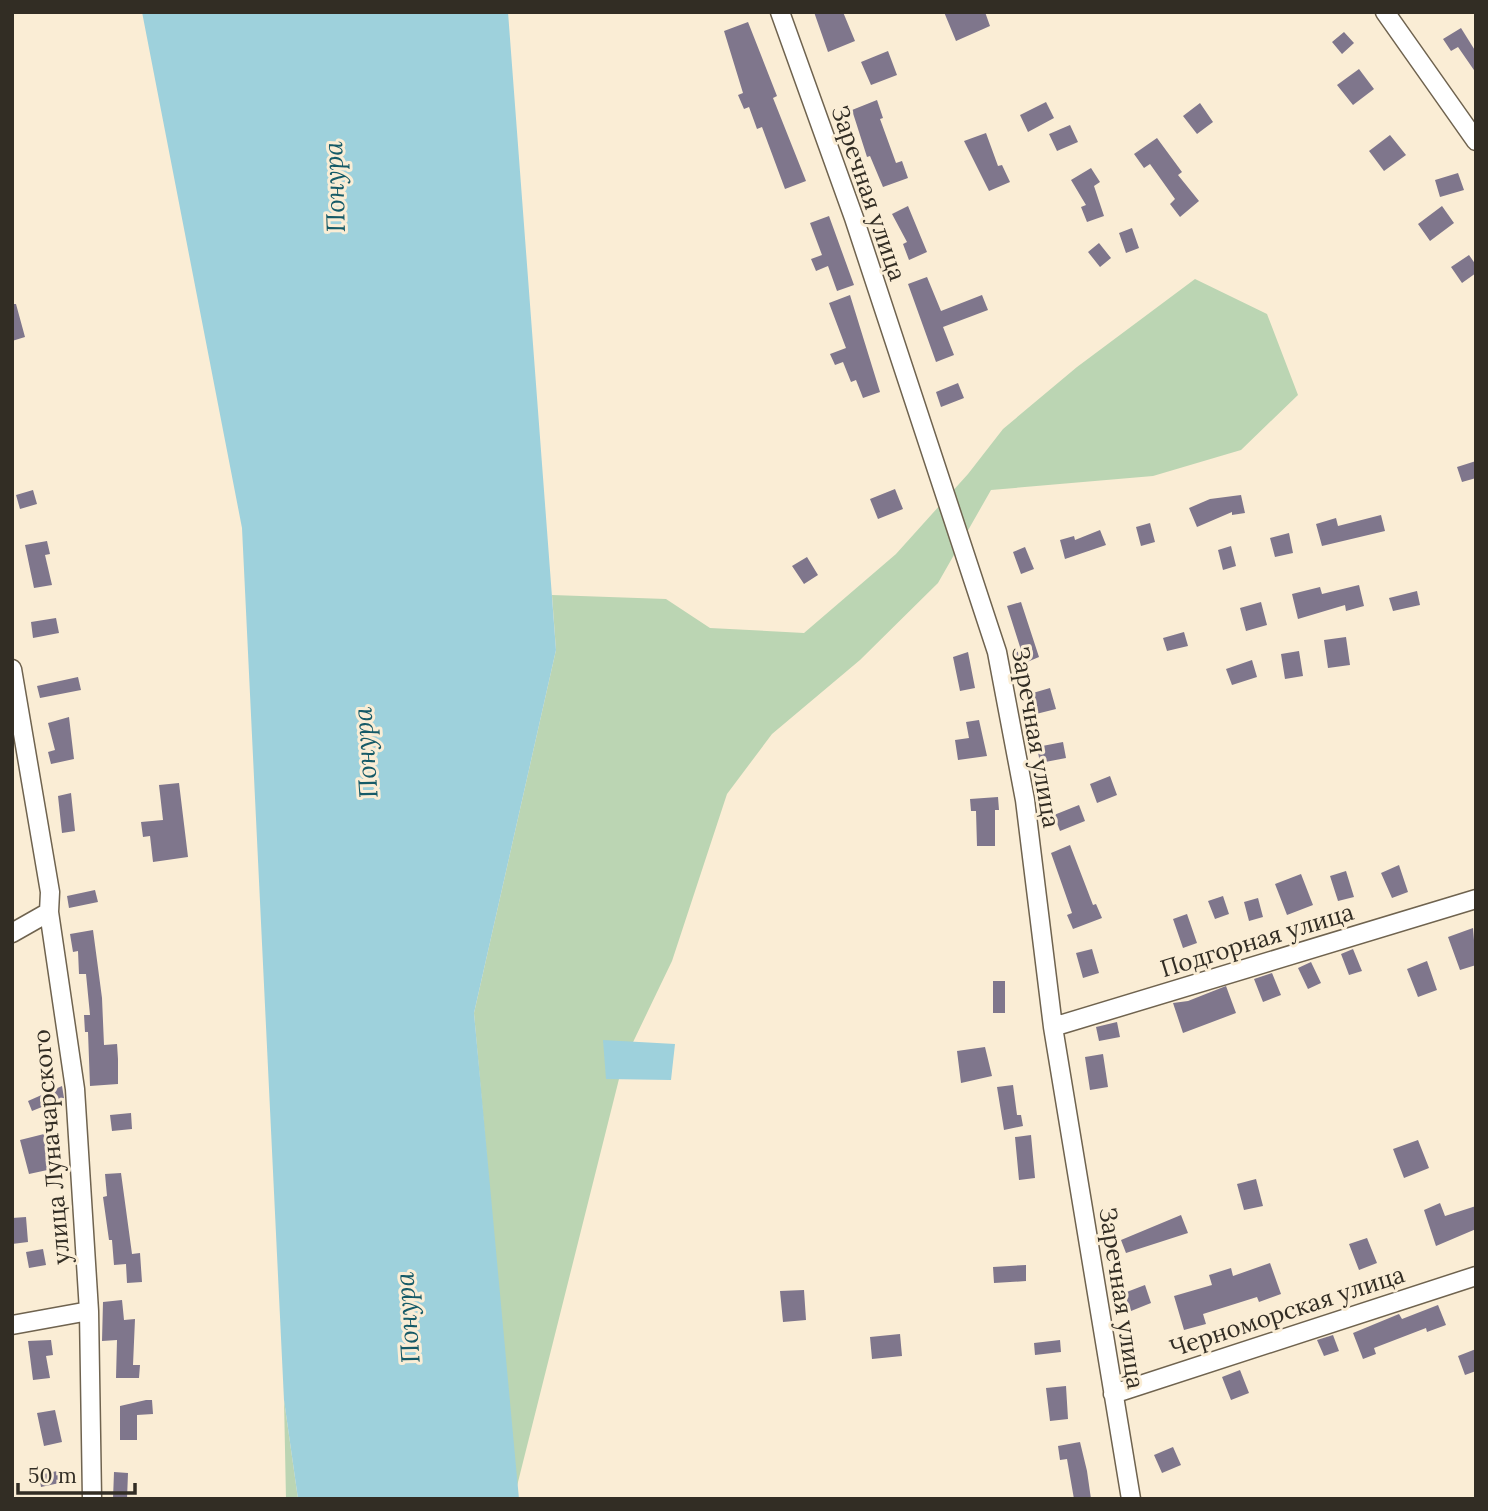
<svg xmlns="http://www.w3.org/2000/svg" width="1488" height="1511" font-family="Lora,serif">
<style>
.green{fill:#bbd5b3}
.water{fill:#9ed1dc}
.building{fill:#7f768c}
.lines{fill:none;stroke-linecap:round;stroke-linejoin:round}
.minor-casing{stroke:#6f634f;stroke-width:21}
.minor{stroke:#fff;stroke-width:18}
.labels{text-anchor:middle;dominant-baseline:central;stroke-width:6;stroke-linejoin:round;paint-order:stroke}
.street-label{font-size:24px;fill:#322d24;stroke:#faedd5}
.water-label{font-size:26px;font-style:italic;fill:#155a67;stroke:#faedd5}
</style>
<rect width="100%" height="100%" fill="#faedd5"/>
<!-- green -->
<path class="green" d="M1195,279L1267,314L1298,395L1241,450L1153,476L991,490L938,583L860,660L772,734L727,794L672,961L623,1063L516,1490L474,1013L556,650L552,595L666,599L710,628L804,633L896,554L968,474L1003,429L1077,367Z
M284,1400L298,1499H286Z"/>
<!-- water -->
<path class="water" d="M142,12H508L556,650L474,1013L519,1499H298L284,1400L242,528Z
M603,1040L675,1044L671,1080L606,1079Z"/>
<!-- building -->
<path class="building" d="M814,12H843L855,41L828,52Z
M944,12H985L990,26L956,41Z
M748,22L777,96L773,98L806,181L785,189L762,127L757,129L749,107L744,109L738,95L743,93L724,31Z
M1461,28L1476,52V73L1458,47L1451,51L1443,39Z
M1344,32L1354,43L1342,54L1332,42Z
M888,51L897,75L871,85L861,62Z
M1359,69L1374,89L1353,105L1337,85Z
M877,100L883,118L880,119L896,163L902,161L908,178L883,187L870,156L867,157L852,110Z
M1046,102L1054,118L1028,132L1020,115Z
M1200,103L1213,122L1197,134L1183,116Z
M1070,125L1078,142L1057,151L1049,134Z
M986,133L998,166L1002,165L1010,182L989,191L964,141Z
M1390,135L1406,155L1384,171L1369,151Z
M1157,138L1182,172L1178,175L1199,201L1180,217L1170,204L1175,199L1150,164L1144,168L1134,154Z
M1091,168L1100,182L1094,186L1104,216L1087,222L1081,207L1086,205L1071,180Z
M1458,173L1464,190L1440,197L1435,180Z
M908,206L927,252L909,260L903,244L907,242L892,214Z
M1442,206L1454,223L1430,241L1418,224Z
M829,216L854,285L837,291L828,266L816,271L811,259L822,255L810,223Z
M1132,228L1139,248L1126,253L1119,233Z
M1099,243L1111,258L1100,267L1088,252Z
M1469,255L1476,265V273L1462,283L1451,267Z
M927,277L941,311L982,295L988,310L943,327L954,355L936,362L908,284Z
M850,295L880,392L863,398L856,380L851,382L843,362L835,365L830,354L846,348L829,303Z
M12,304H16L25,337L12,341Z
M958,383L964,398L941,407L936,392Z
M1476,461V478L1462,482L1457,467Z
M895,489L903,509L878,519L870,499Z
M33,490L37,504L20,509L16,495Z
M1241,495L1245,513L1232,515V512L1197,527L1189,508L1210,499Z
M1381,515L1385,531L1322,546L1316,524L1336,518L1338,526Z
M1150,523L1155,542L1141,546L1136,527Z
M1100,530L1106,545L1065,559L1060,540L1074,536L1075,540Z
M1289,533L1293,553L1275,557L1270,538Z
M47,541L50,554L45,555L52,585L34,588L25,545Z
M1231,546L1236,566L1223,570L1218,550Z
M1025,547L1034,569L1021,574L1013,552Z
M807,557L818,575L804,584L792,566Z
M1359,585L1364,606L1346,611L1345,605L1298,619L1292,594L1320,587L1322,594Z
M1417,591L1420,605L1393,611L1389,598Z
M1021,602L1039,657L1020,665L1015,653L1021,650L1007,606Z
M1261,602L1267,625L1246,631L1240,608Z
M56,618L59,633L33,638L31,622Z
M1184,632L1188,646L1167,651L1163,638Z
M1346,637L1350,665L1328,668L1324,640Z
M1299,651L1303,676L1285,679L1281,654Z
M968,652L975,688L960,691L953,657Z
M1252,660L1257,677L1232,685L1226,669Z
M78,677L81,690L40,698L37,686Z
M1050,688L1056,709L1032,715L1026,695Z
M69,717L74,759L51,764L48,752L55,750L48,723Z
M979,720L987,756L958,760L955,740L969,738L966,722Z
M1063,742L1066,758L1040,763L1037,747Z
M1110,776L1117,795L1097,803L1090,784Z
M179,783L188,857L153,862L150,836L143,837L141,822L163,820L159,785Z
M71,793L75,831L62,833L58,796Z
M998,797L999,810H995V846H977L976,811H971L970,799Z
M1079,805L1085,821L1060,831L1054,815Z
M1070,845L1093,905L1096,904L1102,918L1073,929L1067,915L1072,913L1051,853Z
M1399,865L1408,892L1392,898L1381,873Z
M1346,871L1354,897L1338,901L1330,876Z
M1301,874L1313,905L1287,915L1275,884Z
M95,890L98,902L69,908L67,896Z
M1223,896L1229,914L1215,919L1208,901Z
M1258,898L1263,917L1249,921L1244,902Z
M1187,914L1197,943L1183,948L1173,919Z
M1473,928L1476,965L1460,970L1448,937Z
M93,930L102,998L104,1045L117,1044L118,1059V1084L90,1086L88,1032H85L84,1015H90L86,974H79L78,951L73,952L70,934Z
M1092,949L1099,973L1083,978L1076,953Z
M1353,949L1362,971L1349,975L1341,954Z
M1427,961L1437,990L1418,997L1407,969Z
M1311,962L1321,983L1308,989L1298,968Z
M1272,973L1281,995L1263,1002L1254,979Z
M993,981H1005V1013H993Z
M1226,986L1236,1013L1183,1033L1173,1003L1188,1001Z
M1117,1022L1120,1037L1099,1041L1096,1027Z
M985,1047L992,1076L961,1083L957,1051Z
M1103,1054L1108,1087L1090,1090L1085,1057Z
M1013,1085L1017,1115H1021L1023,1126L1004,1130L997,1087Z
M62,1086L64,1098L32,1111L28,1101Z
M131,1113L132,1129L112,1131L110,1115Z
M44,1134L52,1169L29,1174L20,1140Z
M1031,1135L1035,1178L1019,1180L1015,1137Z
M1418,1140L1429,1168L1404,1178L1393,1149Z
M121,1173L132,1254L140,1253L142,1282L127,1283L126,1264L114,1265L112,1240H109L103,1197L107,1196L105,1174Z
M1256,1179L1263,1206L1244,1210L1237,1184Z
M1440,1203L1445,1216L1476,1206V1229L1436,1246L1424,1210Z
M1181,1215L1188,1233L1126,1253L1121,1240Z
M26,1217L28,1242L12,1244V1218Z
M1367,1238L1377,1263L1359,1270L1349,1244Z
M43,1249L46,1265L29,1268L26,1252Z
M1270,1263L1281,1294L1259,1302L1257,1297L1203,1314L1206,1324L1184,1330L1174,1296L1212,1285L1209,1275L1231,1268L1233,1276Z
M1026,1265V1281L994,1283L993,1267Z
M1145,1285L1151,1303L1131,1311L1124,1293Z
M804,1290L806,1320L783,1322L780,1291Z
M122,1300L124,1320L135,1319L133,1365H140L139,1378H116L117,1340L102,1341L103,1302Z
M1438,1305L1446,1325L1427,1332L1426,1328L1374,1348L1376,1354L1363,1359L1353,1333L1399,1314L1402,1319Z
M900,1334L902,1356L872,1359L870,1337Z
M1333,1335L1339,1351L1324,1356L1317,1340Z
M51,1340L53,1355L46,1356L50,1378L33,1380L28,1341Z
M1060,1340L1061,1352L1035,1355L1034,1343Z
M1476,1349V1371L1465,1375L1458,1356Z
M1240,1370L1249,1393L1231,1400L1222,1377Z
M1066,1386L1068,1419L1050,1421L1046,1388Z
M146,1400H152L153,1414L137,1415V1440H120V1406Z
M55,1410L62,1442L44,1446L37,1413Z
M1080,1442L1087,1471L1091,1499H1074L1067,1459L1060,1460L1058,1446Z
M1173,1447L1181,1465L1162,1473L1154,1455Z
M62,1470L64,1482L41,1487L39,1475Z
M114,1472L128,1473L127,1499H113Z"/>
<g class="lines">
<!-- minor casing -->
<g class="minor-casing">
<path id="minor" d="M780,12L854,218L997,652L1025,800L1053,1027L1131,1499
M1385,12L1476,141
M12,669L50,892L49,912L75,1089L89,1311L92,1499
M12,933L49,912
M1053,1027L1476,899
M12,1325L89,1311
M1113,1394L1476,1276"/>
</g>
<!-- minor -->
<use href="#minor" class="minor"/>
</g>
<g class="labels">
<!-- street labels -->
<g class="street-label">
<text transform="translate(869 193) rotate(71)">Заречная улица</text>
<text transform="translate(1036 737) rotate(80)">Заречная улица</text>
<text transform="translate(1257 940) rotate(-17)">Подгорная улица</text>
<text transform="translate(51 1147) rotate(-95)">улица Луначарского</text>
<text transform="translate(1122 1298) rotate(81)">Заречная улица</text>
<text transform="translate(1287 1311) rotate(-18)">Черноморская улица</text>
</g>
<!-- water labels -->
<g class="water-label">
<text transform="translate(334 187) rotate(-92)">Понура</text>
<text transform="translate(365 753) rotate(-94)">Понура</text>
<text transform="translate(407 1318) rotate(-94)">Понура</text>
</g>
</g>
<!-- border -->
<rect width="1488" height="1511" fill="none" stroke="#322d24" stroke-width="28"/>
<!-- scale -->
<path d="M18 1483v10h117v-10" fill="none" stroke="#322d24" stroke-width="3.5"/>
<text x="28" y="1483" font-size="21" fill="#322d24" stroke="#faedd5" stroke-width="5" paint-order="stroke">50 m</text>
</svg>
